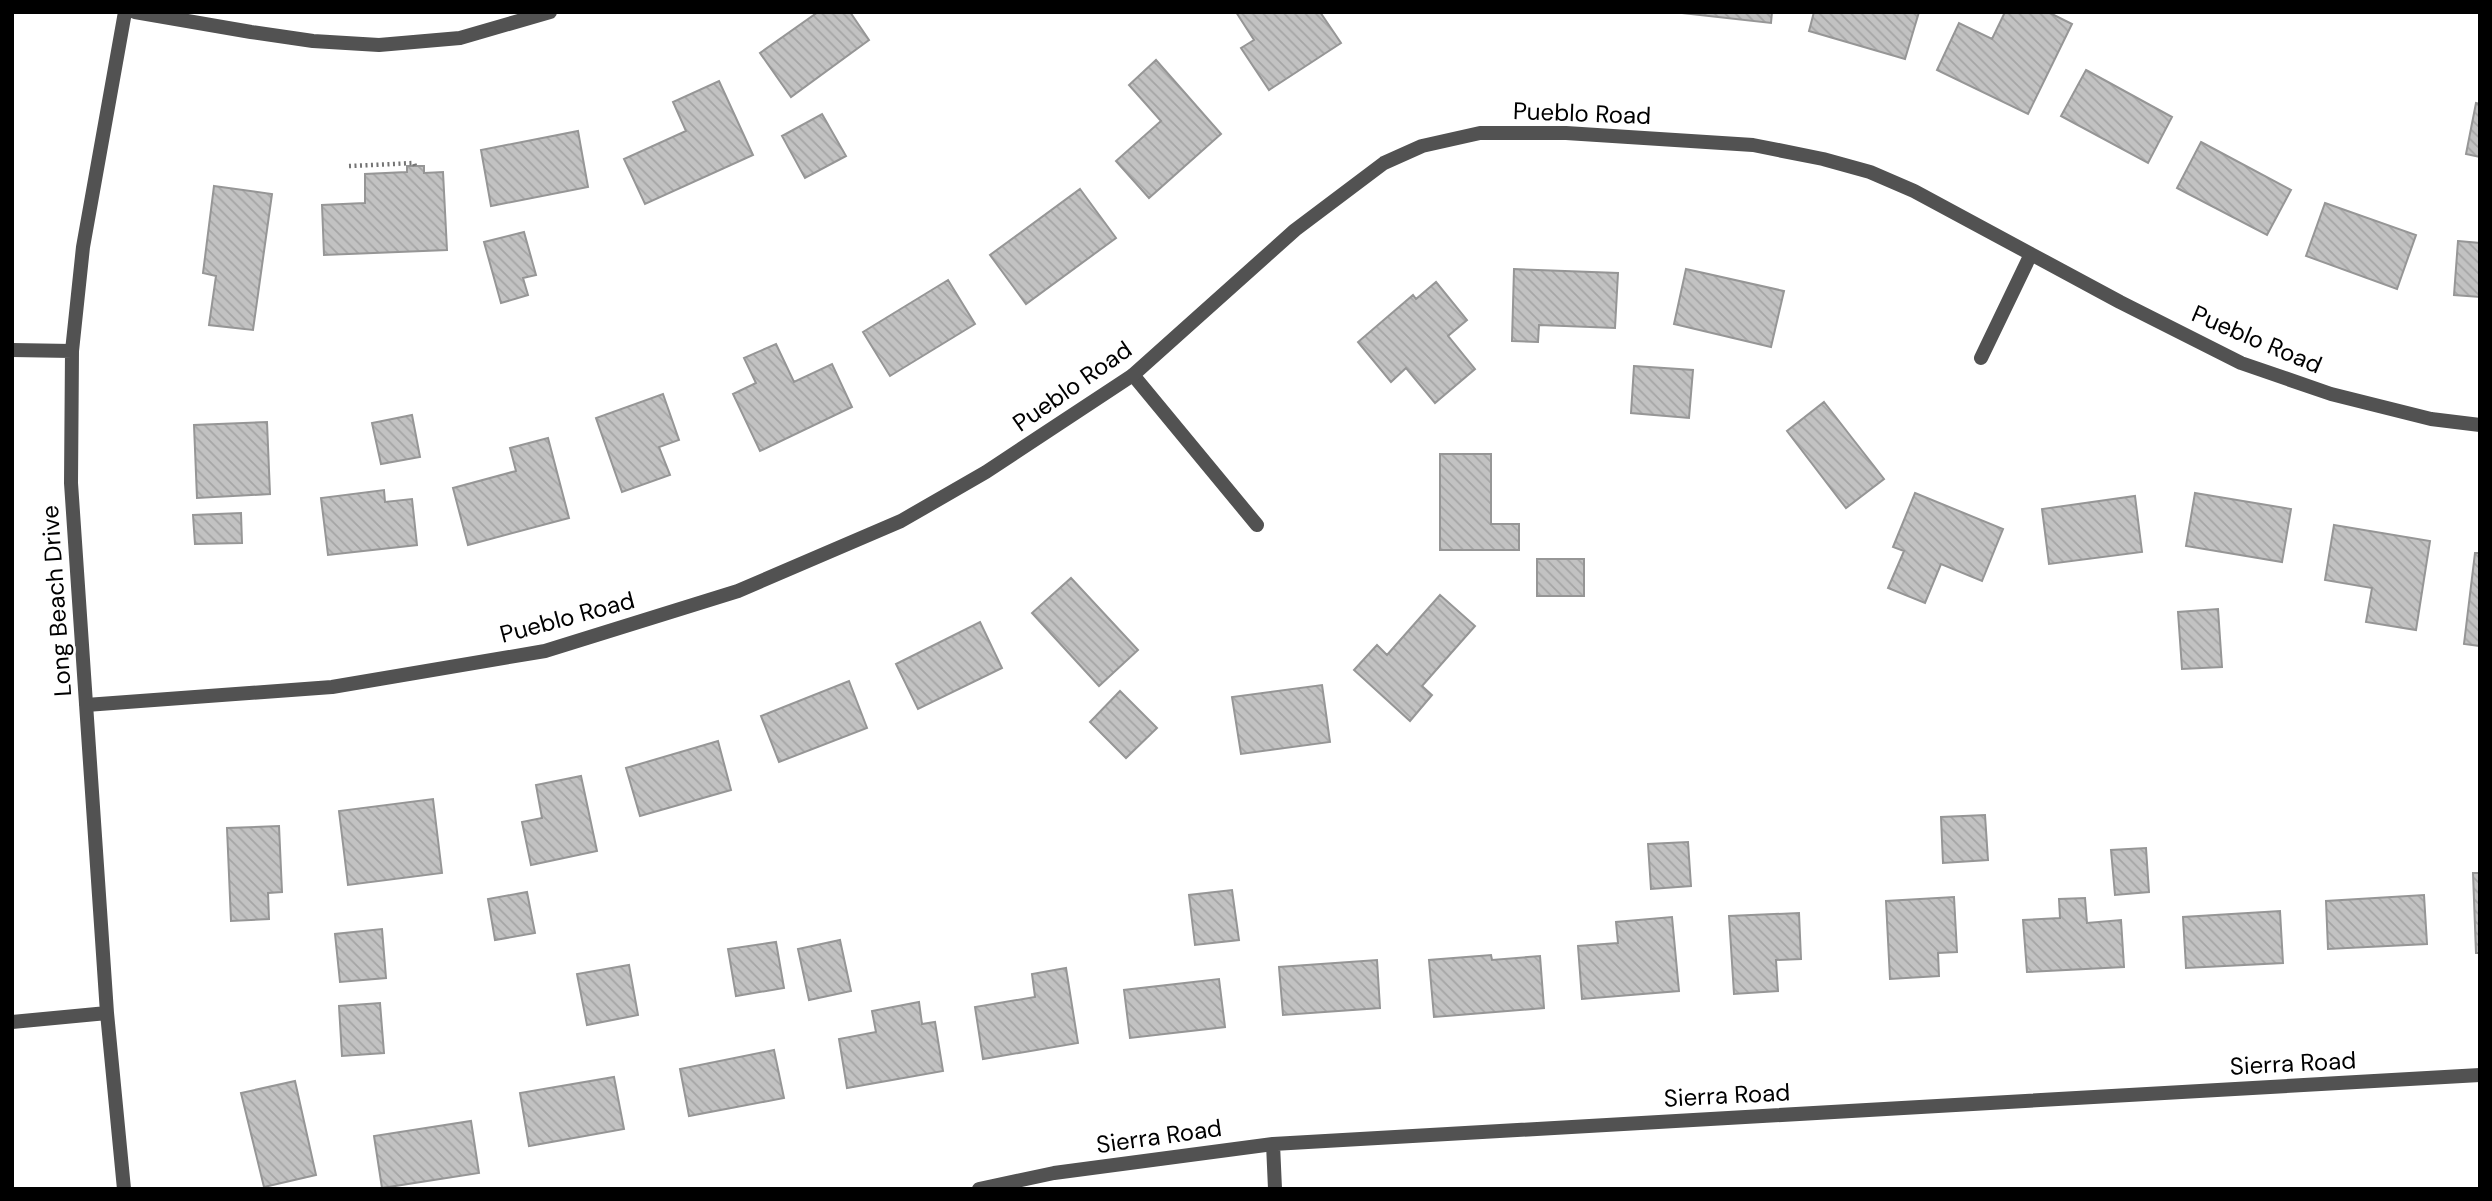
<svg xmlns="http://www.w3.org/2000/svg" width="2492" height="1201" font-family="'DM Sans',sans-serif">
<style>
.building{fill:url(#building-back-hatch);stroke:#969696;stroke-width:2}
.lines{fill:none;stroke-linecap:round;stroke-linejoin:round}
.path{stroke:#747474;stroke-width:4.5;stroke-dasharray:2 3.5;stroke-linecap:butt}
.service{stroke:#525252;stroke-width:14}
.minor{stroke:#525252;stroke-width:14}
.labels{text-anchor:middle;dominant-baseline:central;stroke-width:5;stroke-linejoin:round;paint-order:stroke}
.street-label{font-size:24px;fill:#000;stroke:#fff}
</style>
<defs>
<pattern id="building-back-hatch" width="6" height="6" patternUnits="userSpaceOnUse" patternTransform="scale(1.75)"><rect width="6" height="6" fill="#c2c2c2"/><path d="M-1 5l2 2M0 0l6 6M5-1l2 2" fill="none" stroke="#a5a5a5"/></pattern>
</defs>
<rect width="100%" height="100%" fill="#fff"/>
<!-- building -->
<path class="building" d="M818,12H850L869,40L791,97L760,53Z
M1236,12H1320L1341,43L1269,90L1241,48L1254,40Z
M1673,12H1772L1771,23Z
M1814,12H1919L1905,59L1809,31Z
M2005,12H2048L2072,24L2028,114L1937,70L1959,23L1992,39Z
M1156,60L1221,134L1149,198L1116,161L1161,121L1129,85Z
M2086,70L2172,117L2148,163L2061,116Z
M719,81L753,155L645,204L624,159L686,131L673,102Z
M2476,103L2480,104V157L2466,154Z
M822,114L846,156L805,178L782,136Z
M578,131L588,187L491,206L481,150Z
M2201,142L2291,190L2267,235L2177,188Z
M407,166H424V173L443,172L447,250L324,255L322,205L365,203V174L407,172Z
M214,186L272,194L253,330L209,325L216,276L203,273Z
M1080,189L1116,238L1026,304L990,255Z
M2325,203L2416,235L2397,289L2306,256Z
M524,232L536,275L523,278L528,295L501,303L484,242Z
M2458,241L2480,243V297L2454,295Z
M1514,269L1618,273L1615,328L1539,325L1538,342L1512,341Z
M1686,269L1784,291L1771,347L1674,324Z
M948,280L975,324L890,376L863,332Z
M1436,282L1467,320L1448,336L1475,369L1435,403L1406,368L1391,382L1358,342L1413,295L1416,299Z
M776,344L794,382L832,364L852,407L760,451L733,394L756,383L744,358Z
M1634,366L1693,370L1689,418L1631,413Z
M663,394L679,440L659,447L670,475L622,492L596,418Z
M1824,402L1884,479L1846,508L1787,431Z
M412,415L420,457L381,464L372,423Z
M267,422L270,494L197,498L194,425Z
M548,438L569,518L468,545L453,488L516,471L510,448Z
M1440,454H1491V524H1519V550H1440Z
M384,490L385,502L412,499L417,545L328,555L321,498Z
M1915,493L2003,529L1982,581L1941,564L1925,603L1888,588L1904,551L1893,547Z
M2195,493L2291,509L2282,562L2186,546Z
M2135,496L2142,552L2049,564L2042,509Z
M241,513L242,543L195,544L193,515Z
M2334,525L2430,541L2416,630L2366,622L2372,588L2325,580Z
M2475,553H2480V646L2464,644Z
M1537,559H1584V596H1537Z
M1071,578L1138,650L1099,686L1032,613Z
M1440,595L1475,626L1422,686L1432,695L1410,721L1354,670L1377,645L1387,655Z
M2218,609L2222,667L2182,669L2178,612Z
M980,622L1002,668L918,709L896,664Z
M849,681L867,728L779,762L761,716Z
M1322,685L1330,742L1241,754L1232,697Z
M1120,691L1157,728L1126,758L1090,722Z
M718,741L731,790L640,816L626,768Z
M581,776L597,851L531,865L522,822L542,818L536,785Z
M433,799L442,873L348,885L339,811Z
M1985,815L1988,860L1943,863L1941,817Z
M279,826L282,892L268,893L269,919L231,921L227,828Z
M1688,842L1691,886L1651,889L1648,844Z
M2146,848L2149,892L2115,895L2111,850Z
M2473,873H2480V953H2476Z
M1232,890L1239,940L1195,945L1189,895Z
M527,892L535,933L495,940L488,899Z
M2424,895L2427,944L2328,949L2326,901Z
M1954,897L1957,952L1938,953L1939,976L1890,979L1886,901Z
M2085,898L2087,923L2121,920L2124,967L2027,972L2023,920L2060,918L2059,899Z
M2280,911L2283,963L2186,968L2183,917Z
M1799,913L1801,959L1776,960L1778,991L1734,994L1729,916Z
M1672,917L1679,991L1582,999L1578,946L1618,943L1616,922Z
M382,929L386,978L340,982L335,934Z
M840,940L851,991L809,1000L798,949Z
M776,942L784,988L736,996L728,949Z
M1491,955L1492,960L1540,956L1544,1008L1434,1017L1429,960Z
M1377,960L1380,1008L1283,1015L1279,967Z
M629,965L638,1015L587,1025L577,974Z
M1066,968L1078,1043L983,1059L975,1007L1035,997L1032,974Z
M1219,979L1225,1027L1130,1038L1124,990Z
M919,1002L922,1024L935,1022L943,1071L847,1088L839,1039L876,1032L872,1011Z
M380,1003L384,1053L342,1056L339,1006Z
M774,1050L784,1098L689,1116L680,1069Z
M614,1077L624,1129L529,1146L520,1093Z
M295,1081L316,1175L264,1187L241,1093Z
M471,1121L479,1173L382,1188L374,1136Z"/>
<g class="lines">
<!-- path -->
<path class="path" d="M349,166L414,163L415,166"/>
<!-- service -->
<path class="service" d="M1133,375L1257,525"/>
<!-- minor -->
<path class="minor" d="M135,12L251,32L313,41L379,45L460,38L550,12
M12,350L72,351
M1981,358L2031,254
M86,705L332,687L545,651L738,591L901,521L986,472L1133,375L1295,230L1384,163L1422,146L1480,133H1566L1753,145L1823,159L1870,172L1914,191L2120,302L2241,363L2331,394L2431,419L2480,425
M12,1022L107,1013
M1273,1144L1275,1189
M124,1189L107,1013L71,483L72,351L83,247L125,12
M979,1189L1054,1173L1273,1144L2480,1075"/>
</g>
<g class="labels">
<!-- street labels -->
<g class="street-label">
<text transform="translate(1582 113) rotate(2)">Pueblo Road</text>
<text transform="translate(2257 339) rotate(23)">Pueblo Road</text>
<text transform="translate(1072 386) rotate(-35)">Pueblo Road</text>
<text transform="translate(56 601) rotate(-94)">Long Beach Drive</text>
<text transform="translate(567 617) rotate(-15)">Pueblo Road</text>
<text transform="translate(2293 1063) rotate(-3)">Sierra Road</text>
<text transform="translate(1727 1095) rotate(-3)">Sierra Road</text>
<text transform="translate(1159 1136) rotate(-8)">Sierra Road</text>
</g>
</g>
<!-- border -->
<rect width="2492" height="1201" fill="none" stroke="#000000" stroke-width="28"/>
</svg>
